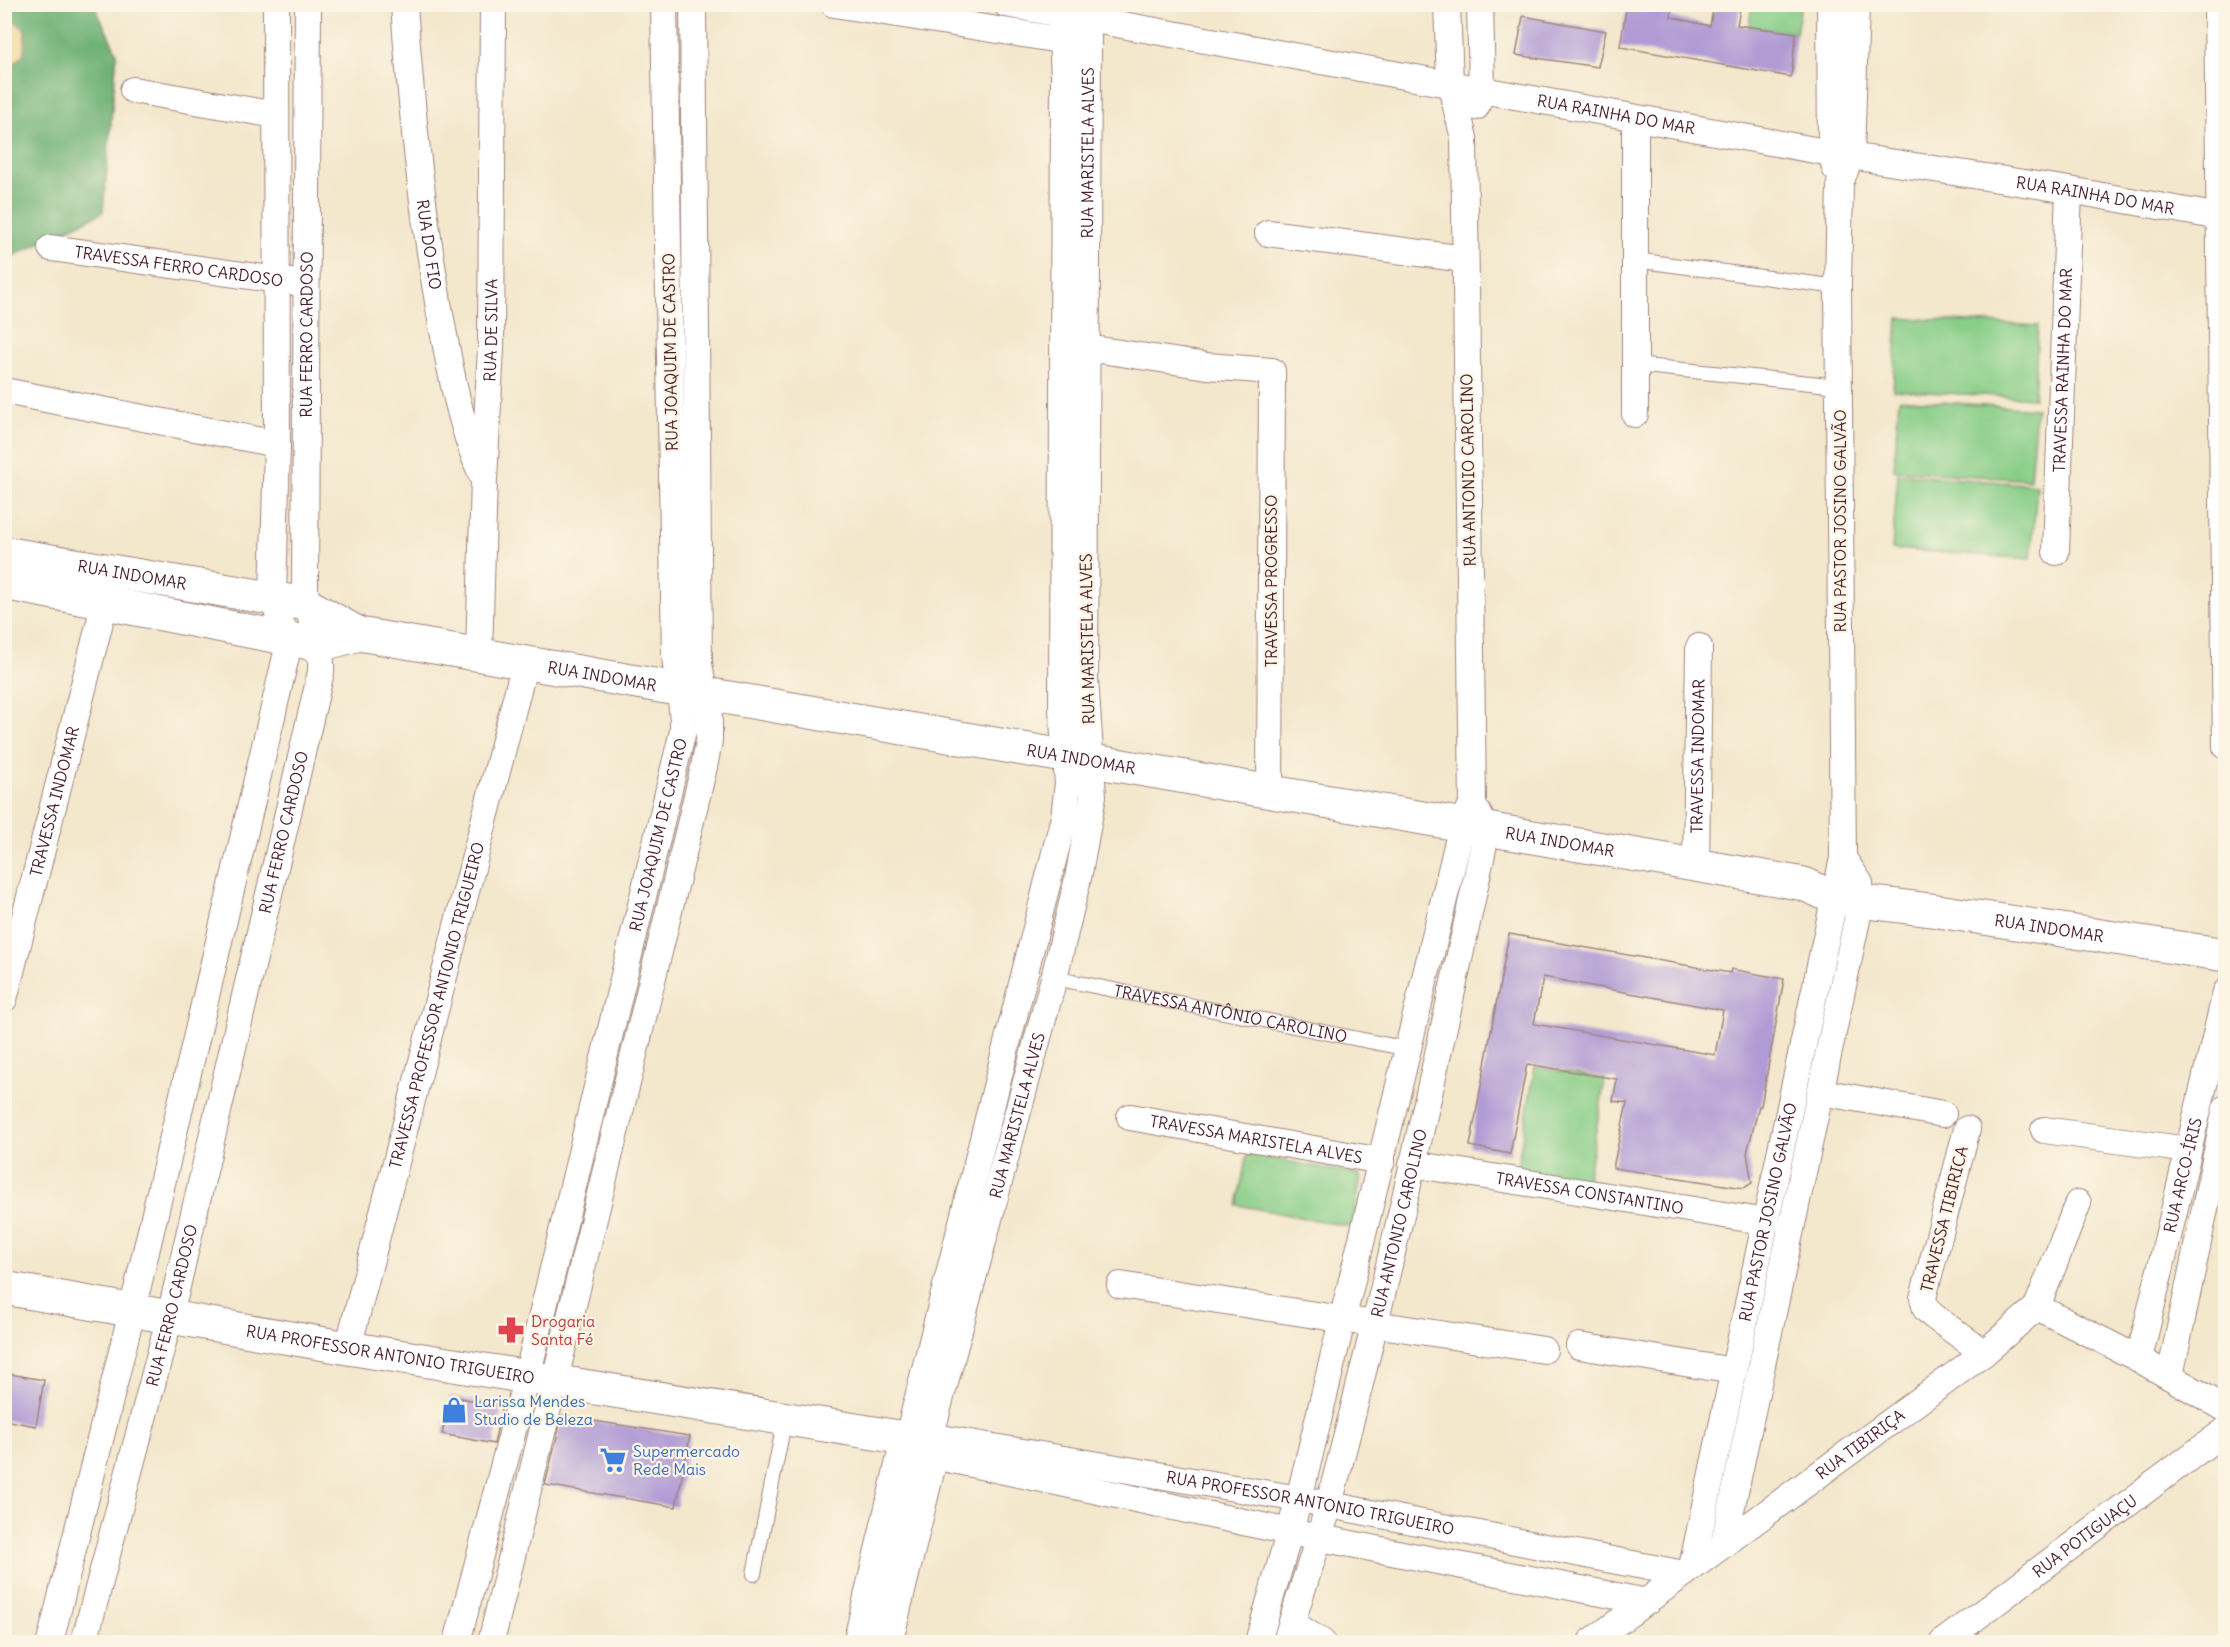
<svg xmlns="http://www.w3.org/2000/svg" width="2230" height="1647" font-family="Delius,sans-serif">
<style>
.green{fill:#89ce88;stroke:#6a765a;stroke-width:1.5}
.forest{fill:#6eb174;stroke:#5c6850;stroke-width:1.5}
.sand{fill:#eeda9e;stroke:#9c7c64;stroke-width:1.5}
.building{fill:#b09bd4;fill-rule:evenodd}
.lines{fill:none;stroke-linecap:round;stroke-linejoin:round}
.lane-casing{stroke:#9e837c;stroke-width:16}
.street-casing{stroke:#9e837c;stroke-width:28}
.secondary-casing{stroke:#9e837c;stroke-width:35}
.lane{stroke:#fff;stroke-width:14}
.street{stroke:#fff;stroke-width:26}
.secondary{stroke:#fff;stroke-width:33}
.labels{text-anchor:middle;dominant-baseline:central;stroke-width:4.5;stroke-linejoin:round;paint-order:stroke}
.street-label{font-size:16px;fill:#4a1f2b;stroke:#fcf5e5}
.health-label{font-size:16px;fill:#be3a42;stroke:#fcf5e5;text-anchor:start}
.shop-label{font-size:16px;fill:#366cbe;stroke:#fcf5e5;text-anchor:start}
</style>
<rect width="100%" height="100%" fill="#fcf5e5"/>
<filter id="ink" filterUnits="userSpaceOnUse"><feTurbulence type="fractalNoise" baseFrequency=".0167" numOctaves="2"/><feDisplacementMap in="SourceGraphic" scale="12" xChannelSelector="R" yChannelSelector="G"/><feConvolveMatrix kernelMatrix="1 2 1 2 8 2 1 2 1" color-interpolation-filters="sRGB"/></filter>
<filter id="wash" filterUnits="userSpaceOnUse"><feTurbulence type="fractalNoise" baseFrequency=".008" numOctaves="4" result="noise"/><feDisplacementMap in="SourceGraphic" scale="24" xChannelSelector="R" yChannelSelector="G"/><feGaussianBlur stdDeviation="1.35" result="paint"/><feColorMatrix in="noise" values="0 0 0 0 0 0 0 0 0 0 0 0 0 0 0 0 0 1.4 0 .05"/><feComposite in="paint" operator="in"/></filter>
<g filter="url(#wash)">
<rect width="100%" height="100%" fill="#f3e7cc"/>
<!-- green -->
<path class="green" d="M1752,5H1801L1796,33L1749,27Z
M1898,318L2038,326L2034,398L1893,390Z
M1899,399L2036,409L2030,480L1894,470Z
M1898,474L2037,485L2031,559L1892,549Z
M1535,1067L1605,1079L1586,1186L1516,1174Z
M1247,1154L1361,1175L1352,1227L1237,1205Z"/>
<!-- forest -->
<path class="forest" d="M5,5H94L117,53L103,212L5,260V74L24,53L25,30L5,15Z"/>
<!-- sand -->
<path class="sand" d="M5,15L25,29L24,53L5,74Z"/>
<g id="blocks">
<!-- building -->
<path class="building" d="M1627,4H1672L1671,17L1710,26L1714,4H1741L1737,25L1796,33L1791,77L1620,47Z
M1523,16L1606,31L1598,67L1516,55Z
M1509,934L1730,973L1731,969L1784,979L1761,1106H1759L1747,1153L1752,1183L1744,1188L1613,1168L1627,1103L1613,1101L1617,1079L1527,1064L1510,1154L1470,1146ZM1543,977L1723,1010L1715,1055L1534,1024Z
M4,1373L44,1380L36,1426L4,1420Z
M450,1396L502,1406L494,1444L442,1434Z
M562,1416L690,1436L676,1507L545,1485Z"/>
</g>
</g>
<g filter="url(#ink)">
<use href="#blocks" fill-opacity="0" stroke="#9e837c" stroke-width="1.5"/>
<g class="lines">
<!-- lane casing -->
<g class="lane-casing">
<g id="lane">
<path d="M1635,260L1838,287"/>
<path d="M1635,365L1839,386"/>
<path id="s1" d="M1054,978L1408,1049"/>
<path d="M754,1574L785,1418"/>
</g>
</g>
<!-- street casing -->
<g class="street-casing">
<g id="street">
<path id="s2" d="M404,4C411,108 422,211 440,314C450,368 459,422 481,473"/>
<path d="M834,4L1079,43"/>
<path id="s3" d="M1006,4L1831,153L2069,190L2226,218"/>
<path d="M1830,4L1831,153L1835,168"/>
<path d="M2217,4L2226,746"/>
<path d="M133,90L276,115"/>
<path d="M1476,107L1482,91L1480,4"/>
<path d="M1268,233L1465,259"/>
<path id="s4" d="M51,248L292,282"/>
<path d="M1087,348L1207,366L1272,371L1270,792"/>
<path d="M4,391L277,444"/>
<path d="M1635,414V118"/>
<path id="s5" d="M2056,552L2069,190"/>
<path id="s6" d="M479,654L484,479L491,348L493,4"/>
<path id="s7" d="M1696,866L1699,647"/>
<path id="s8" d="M4,999L105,602"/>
<path d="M1821,1092L1943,1114"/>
<path id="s9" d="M1130,1117L1382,1161"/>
<path d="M1967,1129L1923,1298L1926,1309L1933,1316L1984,1353"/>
<path d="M2044,1130L2188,1150"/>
<path id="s10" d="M1412,1164L1767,1222"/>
<path d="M1120,1285L1544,1350"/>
<path d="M2037,1307L2139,1359L2226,1409"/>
<path d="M1579,1346L1734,1371"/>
<path id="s11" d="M348,1348L525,663"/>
<path id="s12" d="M2139,1359L2226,992"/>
<path d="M2170,1376L2226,1108"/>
<path d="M909,1433L1064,817L1068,783L1062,709L1064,75C1063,52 1059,26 1067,4"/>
<path id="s13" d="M931,1434L1054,978L1078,878L1093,796L1085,679L1088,44V18L1083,4"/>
<path id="s14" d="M935,1437L1299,1499L1684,1574"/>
<path d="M934,1456L1290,1532L1647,1602"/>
<path d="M1724,1543L1861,901L1860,883L1843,858"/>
<path id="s15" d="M1692,1567L1843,858L1838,287L1840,183L1851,156L1856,4"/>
<path d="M1292,1623L1322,1642"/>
<path d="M50,1642L132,1311L287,652L286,638L273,598L277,444L276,4"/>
<path id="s16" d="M84,1642L170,1316L321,672C323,643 308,619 305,591L308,4"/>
<path id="s17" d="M457,1642L527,1377L683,731C684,706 677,681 675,655L664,4"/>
<path d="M491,1642L704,767L709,741V718L699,664L693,4"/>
<path d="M1258,1642L1299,1499L1462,825L1473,802L1464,138L1450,83L1447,4"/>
<path id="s18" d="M1286,1642C1299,1596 1316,1551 1329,1504C1388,1281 1439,1055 1487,830L1478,813"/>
<path id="s19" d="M1591,1642L1984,1353L2037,1307L2078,1203"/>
<path id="s20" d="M1943,1642L2226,1430"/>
</g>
</g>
<!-- secondary casing -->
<g class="secondary-casing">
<g id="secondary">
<path id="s21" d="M4,553L306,604L359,634L1804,884L1835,898L1931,910L2226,955"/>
<path d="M4,583L320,645L359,634"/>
<path id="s22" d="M4,1288L348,1348L905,1438"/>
<path d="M860,1642L904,1455L903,1443C910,1427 923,1427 935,1437C938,1449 936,1456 926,1463L912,1462L904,1455"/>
<path d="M886,1642L930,1461"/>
</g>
</g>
<!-- lane -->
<use href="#lane" class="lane"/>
<!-- street -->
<use href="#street" class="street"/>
<!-- secondary -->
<use href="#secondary" class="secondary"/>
</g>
</g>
<!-- icons -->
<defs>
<g id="pharmacy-bare" transform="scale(2.07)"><path d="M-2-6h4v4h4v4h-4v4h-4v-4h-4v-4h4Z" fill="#e0444e" stroke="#fcf5e5" stroke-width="2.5" paint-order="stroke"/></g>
<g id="shop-bare" transform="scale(2.07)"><path d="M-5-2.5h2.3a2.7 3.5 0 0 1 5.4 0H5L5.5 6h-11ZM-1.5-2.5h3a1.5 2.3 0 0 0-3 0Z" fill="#3f7fe0" stroke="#fcf5e5" stroke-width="2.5" paint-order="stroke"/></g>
<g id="supermarket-bare" transform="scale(2.07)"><path d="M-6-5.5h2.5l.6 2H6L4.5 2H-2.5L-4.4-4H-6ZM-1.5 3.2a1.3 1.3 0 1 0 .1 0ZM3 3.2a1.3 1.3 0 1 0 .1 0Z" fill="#3f7fe0" stroke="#fcf5e5" stroke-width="2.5" paint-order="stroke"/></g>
</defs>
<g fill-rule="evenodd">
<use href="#pharmacy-bare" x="511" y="1330"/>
<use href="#shop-bare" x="454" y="1410"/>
<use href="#supermarket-bare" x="613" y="1460"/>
</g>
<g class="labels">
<!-- street labels -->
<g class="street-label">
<text stroke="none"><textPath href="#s3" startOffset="620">RUA RAINHA DO MAR</textPath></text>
<text stroke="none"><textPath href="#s13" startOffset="1302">RUA MARISTELA ALVES</textPath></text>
<text stroke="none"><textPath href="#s3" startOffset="1106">RUA RAINHA DO MAR</textPath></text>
<text stroke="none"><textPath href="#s2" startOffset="242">RUA DO FIO</textPath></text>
<text stroke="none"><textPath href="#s4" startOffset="129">TRAVESSA FERRO CARDOSO</textPath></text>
<text stroke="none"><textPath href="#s6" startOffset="324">RUA DE SILVA</textPath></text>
<text stroke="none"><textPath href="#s16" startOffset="1338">RUA FERRO CARDOSO</textPath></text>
<text transform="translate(670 352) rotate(-91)">RUA JOAQUIM DE CASTRO</text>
<text stroke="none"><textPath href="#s5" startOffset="182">TRAVESSA RAINHA DO MAR</textPath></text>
<text transform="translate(1468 470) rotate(-91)">RUA ANTONIO CAROLINO</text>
<text transform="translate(1840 521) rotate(-90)">RUA PASTOR JOSINO GALVÃO</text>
<text stroke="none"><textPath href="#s21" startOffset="130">RUA INDOMAR</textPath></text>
<text transform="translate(1271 581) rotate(-90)">TRAVESSA PROGRESSO</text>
<text transform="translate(1087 639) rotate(-91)">RUA MARISTELA ALVES</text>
<text stroke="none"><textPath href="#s21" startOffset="614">RUA INDOMAR</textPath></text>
<text stroke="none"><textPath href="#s7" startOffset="110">TRAVESSA INDOMAR</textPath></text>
<text stroke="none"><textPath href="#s21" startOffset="1100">RUA INDOMAR</textPath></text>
<text stroke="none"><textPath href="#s8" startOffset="204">TRAVESSA INDOMAR</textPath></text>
<text stroke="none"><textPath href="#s16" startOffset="834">RUA FERRO CARDOSO</textPath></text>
<text stroke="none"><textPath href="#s17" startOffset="832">RUA JOAQUIM DE CASTRO</textPath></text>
<text stroke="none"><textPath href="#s21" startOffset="1586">RUA INDOMAR</textPath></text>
<text stroke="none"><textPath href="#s21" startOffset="2084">RUA INDOMAR</textPath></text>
<text stroke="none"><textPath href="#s11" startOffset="354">TRAVESSA PROFESSOR ANTONIO TRIGUEIRO</textPath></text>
<text stroke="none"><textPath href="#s1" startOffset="180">TRAVESSA ANTÔNIO CAROLINO</textPath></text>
<text stroke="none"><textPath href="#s13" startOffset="330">RUA MARISTELA ALVES</textPath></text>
<text stroke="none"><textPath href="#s9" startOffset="128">TRAVESSA MARISTELA ALVES</textPath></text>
<text stroke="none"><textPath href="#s12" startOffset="189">RUA ARCO-ÍRIS</textPath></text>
<text stroke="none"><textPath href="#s10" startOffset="180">TRAVESSA CONSTANTINO</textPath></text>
<text stroke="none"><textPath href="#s15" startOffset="363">RUA PASTOR JOSINO GALVÃO</textPath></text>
<text transform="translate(1944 1219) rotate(-76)">TRAVESSA TIBIRICA</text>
<text stroke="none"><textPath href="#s18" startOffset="434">RUA ANTONIO CAROLINO</textPath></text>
<text stroke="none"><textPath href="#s16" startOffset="348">RUA FERRO CARDOSO</textPath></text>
<text stroke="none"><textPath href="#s22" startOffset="392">RUA PROFESSOR ANTONIO TRIGUEIRO</textPath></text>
<text stroke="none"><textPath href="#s19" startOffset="334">RUA TIBIRIÇA</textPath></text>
<text stroke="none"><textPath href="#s14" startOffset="381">RUA PROFESSOR ANTONIO TRIGUEIRO</textPath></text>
<text stroke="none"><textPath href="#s20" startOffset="177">RUA POTIGUAÇU</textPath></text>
</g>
<!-- health labels -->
<g class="health-label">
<text x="531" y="1321">Drogaria<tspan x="531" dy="18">Santa Fé</tspan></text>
</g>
<!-- shop labels -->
<g class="shop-label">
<text x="474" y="1401">Larissa Mendes<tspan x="474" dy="18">Studio de Beleza</tspan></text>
<text x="633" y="1451">Supermercado<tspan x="633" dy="18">Rede Mais</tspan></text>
</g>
</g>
<!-- margin -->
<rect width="2230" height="1647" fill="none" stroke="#fcf5e5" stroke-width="24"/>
</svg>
